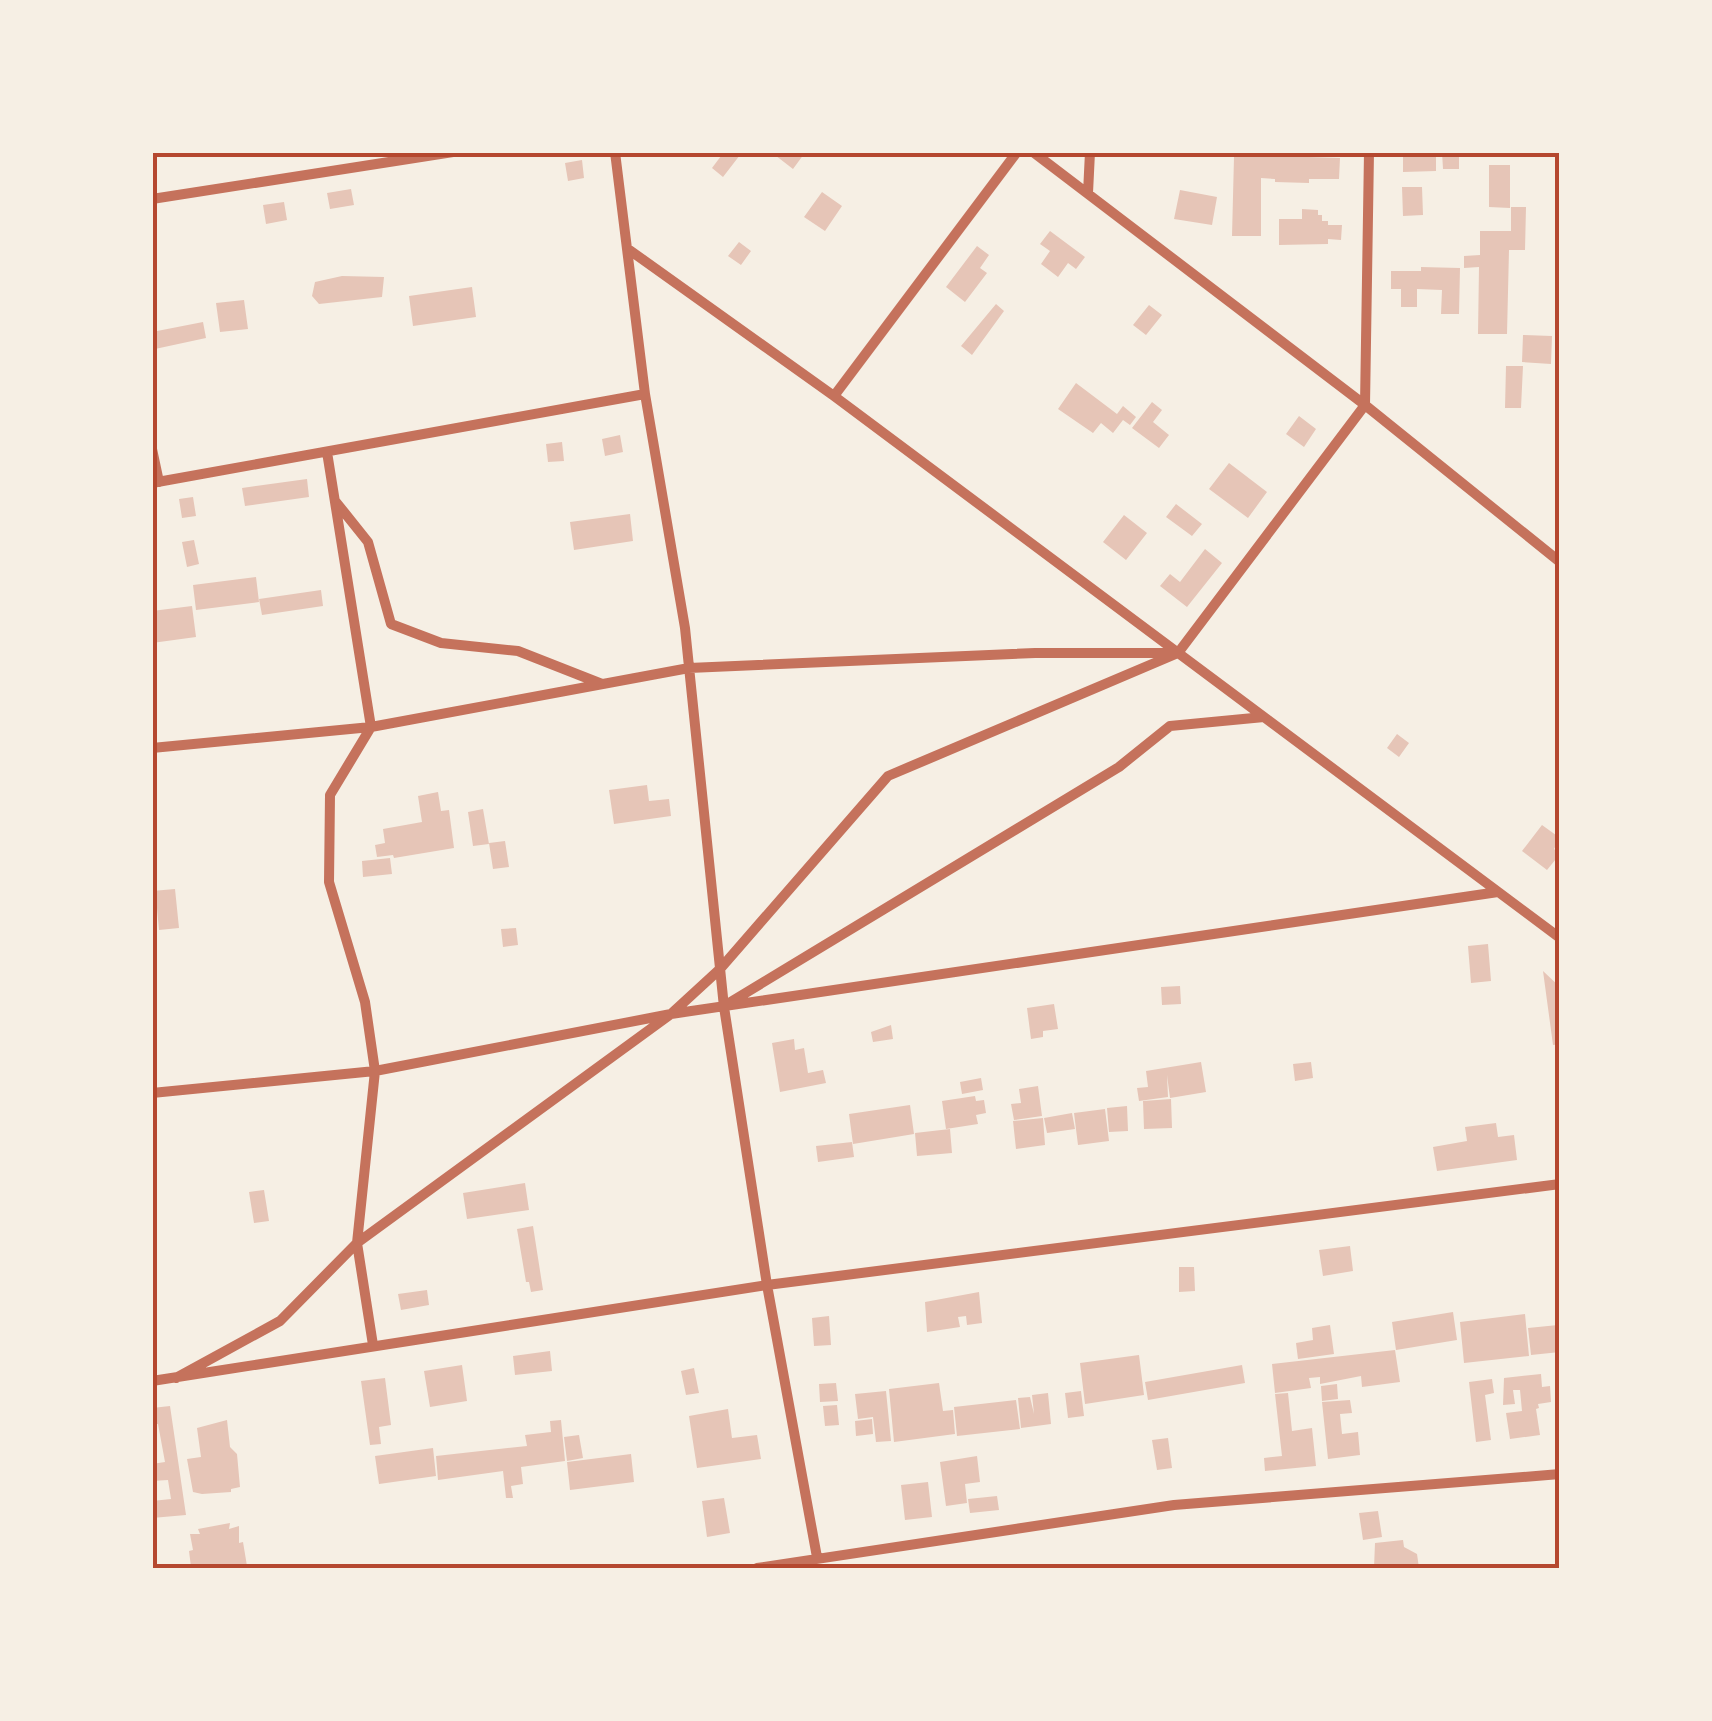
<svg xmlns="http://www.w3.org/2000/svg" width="1712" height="1721" font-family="Signika,sans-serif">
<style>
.building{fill:#e6c5b7}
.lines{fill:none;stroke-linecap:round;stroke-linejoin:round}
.minor{stroke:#c5725c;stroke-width:10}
.neatline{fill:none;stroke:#b5482f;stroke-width:4}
</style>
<rect width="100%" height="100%" fill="#f6efe4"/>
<!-- building -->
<path class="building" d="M724,152L740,155L723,177L712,168Z
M771,152H802L804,154L793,169Z
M1278,152H1309V157L1340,158L1339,179H1309V183L1275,182V179L1261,178V236H1232L1234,157H1278Z
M1442,152H1459V169H1443Z
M1436,156V171L1403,172V157Z
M582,160L584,178L568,181L565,163Z
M1489,165H1510V208L1489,207Z
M1402,187H1422L1423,215L1403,216Z
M351,189L354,205L330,209L327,193Z
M1180,190L1217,197L1212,225L1174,219Z
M822,192L842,206L825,231L804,217Z
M284,202L287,220L266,224L263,205Z
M1511,207H1526L1525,250H1509L1507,334H1478L1479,267L1464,268V256L1480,255V231H1511Z
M1302,209L1318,210V215H1322V221H1328V225H1342L1341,240L1328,239V244L1279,245V219H1302Z
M1050,231L1085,257L1076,269L1068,263L1058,277L1041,264L1050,251L1040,244Z
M739,242L751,251L741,265L728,256Z
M977,246L989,255L980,268L987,273L965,302L946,287Z
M1421,267L1460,268L1459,314H1441L1442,290L1417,289V307H1401V289H1391V271H1421Z
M342,276L384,277L382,297L319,304L312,296L315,282Z
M472,287L476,317L413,326L409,296Z
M244,300L248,329L220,332L216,303Z
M996,304L1004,311L972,355L961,346Z
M1149,305L1162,315L1146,335L1133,325Z
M203,322L206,338L155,349L152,332Z
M1523,335L1552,336L1551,364L1522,362Z
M1506,366H1523L1521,408H1505Z
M1076,383L1117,414L1123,406L1136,417L1130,425L1123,420L1113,433L1101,423L1093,433L1058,409Z
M1152,402L1162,410L1153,422L1169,435L1159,448L1132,428Z
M1299,416L1316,429L1304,447L1286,434Z
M620,435L623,452L605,456L602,439Z
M562,442L564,461L548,462L546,444Z
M1229,463L1267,492L1248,518L1209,489Z
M307,479L309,497L245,506L242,488Z
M193,497L196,516L182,518L179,499Z
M1176,504L1202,524L1192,536L1166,517Z
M630,514L633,541L574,550L570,522Z
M1124,515L1147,533L1126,560L1103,542Z
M194,540L199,564L187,567L182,542Z
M1205,549L1222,563L1187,607L1160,586L1170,574L1180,582Z
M256,577L259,602L196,610L193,585Z
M321,590L323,606L262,615L259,599Z
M192,606L196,637L152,643V611Z
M1397,734L1409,743L1399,757L1387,748Z
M647,785L649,801L669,799L671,816L614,824L609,790Z
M438,792L441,811L449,810L454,848L394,858L393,855L377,857L375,845L385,843L383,829L422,822L418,796Z
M483,809L489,844L473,846L468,812Z
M1542,825L1560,838L1554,849L1560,854L1547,870L1522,851Z
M505,841L509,867L493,869L489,843Z
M390,858L392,874L363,877L362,861Z
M175,889L179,928L159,930L157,908L152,909V891Z
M516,928L518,945L503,947L501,929Z
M1488,944L1491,981L1471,983L1468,946Z
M1543,971L1560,987V1044L1553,1045Z
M1180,986L1181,1004L1162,1005L1161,987Z
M1054,1004L1058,1029L1043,1031V1037L1031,1039L1027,1008Z
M891,1025L893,1039L873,1042L871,1032Z
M794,1039L795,1050L804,1048L808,1073L823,1070L826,1083L780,1092L772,1043Z
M1201,1062L1206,1092L1170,1098L1167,1075L1168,1097L1139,1101L1137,1088L1148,1087L1146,1071Z
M1311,1062L1313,1078L1295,1081L1293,1064Z
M981,1078L983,1090L962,1094L960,1082Z
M1038,1086L1042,1116L1014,1120L1011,1104L1021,1103L1019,1089Z
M975,1096L976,1101L984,1100L986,1113L976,1115L978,1124L946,1129L942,1101Z
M1171,1099L1172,1128L1144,1129L1143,1101Z
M910,1105L914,1134L853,1144L849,1114Z
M1127,1106L1128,1131L1109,1132L1107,1108Z
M1105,1109L1109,1141L1078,1145L1074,1113Z
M1072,1113L1075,1129L1047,1133L1044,1118Z
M1043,1118L1045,1145L1016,1149L1013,1121Z
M1496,1123L1498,1137L1514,1135L1517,1160L1437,1171L1433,1147L1467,1141L1465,1127Z
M950,1129L952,1153L917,1156L915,1133Z
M852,1142L854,1157L818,1162L816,1146Z
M525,1183L529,1210L467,1219L463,1193Z
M264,1190L269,1221L254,1223L249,1192Z
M533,1226L543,1290L531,1292L529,1282H526L517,1229Z
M1350,1246L1353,1271L1323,1276L1319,1250Z
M1179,1267H1194L1195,1291L1179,1292Z
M427,1290L429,1305L401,1310L398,1294Z
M979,1292L982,1323L967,1325L966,1316L958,1317L960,1327L927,1332L925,1302Z
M1453,1312L1457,1340L1396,1350L1392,1322Z
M1525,1314L1529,1356L1464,1363L1460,1322Z
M829,1316L831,1345L814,1346L812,1318Z
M1330,1325L1334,1354L1298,1359L1296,1343L1313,1340L1312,1328Z
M1558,1325L1560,1352L1531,1355L1528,1328Z
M1395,1350L1400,1382L1362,1387L1361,1376L1320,1384V1377L1309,1378L1311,1388L1275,1393L1272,1364Z
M550,1351L552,1371L515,1375L513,1356Z
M1139,1355L1144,1395L1085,1404L1080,1363Z
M462,1365L467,1401L430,1407L424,1371Z
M1242,1365L1245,1383L1148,1400L1145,1382Z
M694,1368L699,1393L686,1395L681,1371Z
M1541,1374L1542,1387L1550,1386L1551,1402L1538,1404L1539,1408L1536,1409L1540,1435L1510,1439L1506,1413L1522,1411L1520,1390H1513L1515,1404L1503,1405L1504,1378Z
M385,1378L391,1425L379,1427L381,1444L370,1445L361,1381Z
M1492,1379L1494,1393L1485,1395L1491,1440L1476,1442L1469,1382Z
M836,1383L838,1401L820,1402L819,1384Z
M939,1383L943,1411L953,1410L955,1434L894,1442L889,1389Z
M1337,1384L1338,1399L1322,1401L1321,1386Z
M886,1391L891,1441L876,1442L873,1417L858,1419L855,1394Z
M1081,1391L1084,1416L1068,1418L1065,1393Z
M1048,1393L1051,1424L1021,1428L1018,1398L1030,1397L1034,1414L1032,1395Z
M1288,1393L1292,1431L1312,1428L1316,1466L1265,1471L1264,1458L1282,1456L1275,1394Z
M1016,1400L1020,1429L957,1436L954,1407Z
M1350,1400L1352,1413L1340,1414L1342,1434L1358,1432L1360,1455L1328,1459L1322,1402Z
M837,1405L839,1425L825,1426L823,1406Z
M170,1406L186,1515L152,1518V1501L171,1499L168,1480L152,1481V1464L165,1462L158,1424H152V1408Z
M728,1409L732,1438L757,1435L761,1459L697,1468L689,1416Z
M872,1419L873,1434L856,1436L855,1421Z
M227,1420L230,1447L237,1454L240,1487L231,1489V1492L202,1494L193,1492L187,1459L201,1457L197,1428Z
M561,1420L565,1461L521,1467L523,1484L511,1486L513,1498H506L503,1471L438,1480L436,1456L527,1446L525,1435L551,1432L550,1421Z
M579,1435L583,1458L567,1461L564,1437Z
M1168,1438L1172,1468L1157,1470L1152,1440Z
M433,1448L436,1476L379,1484L375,1456Z
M631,1454L634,1482L570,1490L567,1462Z
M977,1456L980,1482L965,1484L967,1503L946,1506L940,1462Z
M928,1482L932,1517L905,1520L901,1485Z
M997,1496L999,1510L970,1513L968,1499Z
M724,1498L730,1533L707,1537L702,1501Z
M1378,1511L1382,1537L1363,1540L1359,1513Z
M230,1523L229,1529L239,1526V1543L243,1542L247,1566L191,1567L189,1551L193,1550L190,1534H200L198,1529Z
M1403,1540L1404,1547L1417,1554L1419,1568H1374L1375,1543Z"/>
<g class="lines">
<!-- minor -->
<path class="minor" d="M615,152L645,394L685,628L724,1007L767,1285L819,1568
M1033,152L1365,405L1560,562
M1088,193L1090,152
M152,199L453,152
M628,249L834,396L1560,938
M834,396L1017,152
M152,449L159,482
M327,452L371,727L330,795L329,882L365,1002L375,1071L357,1243L373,1345
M152,483L645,394
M336,502L368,542L391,624L441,643L518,651L602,684
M152,748L371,727L689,668L1035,653H1170
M729,1003L1119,767L1170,726L1264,717
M152,1093L375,1071L671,1014L1498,892
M176,1378L280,1321L357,1243L671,1014L720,969L888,776L1178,653L1365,405L1369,152
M152,1381L767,1285L1560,1184
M757,1568L1174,1505L1560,1474"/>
</g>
<!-- border -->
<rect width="1712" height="1721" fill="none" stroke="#f6efe4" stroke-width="310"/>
<rect x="155" y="155" width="1402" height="1411" class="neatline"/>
</svg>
